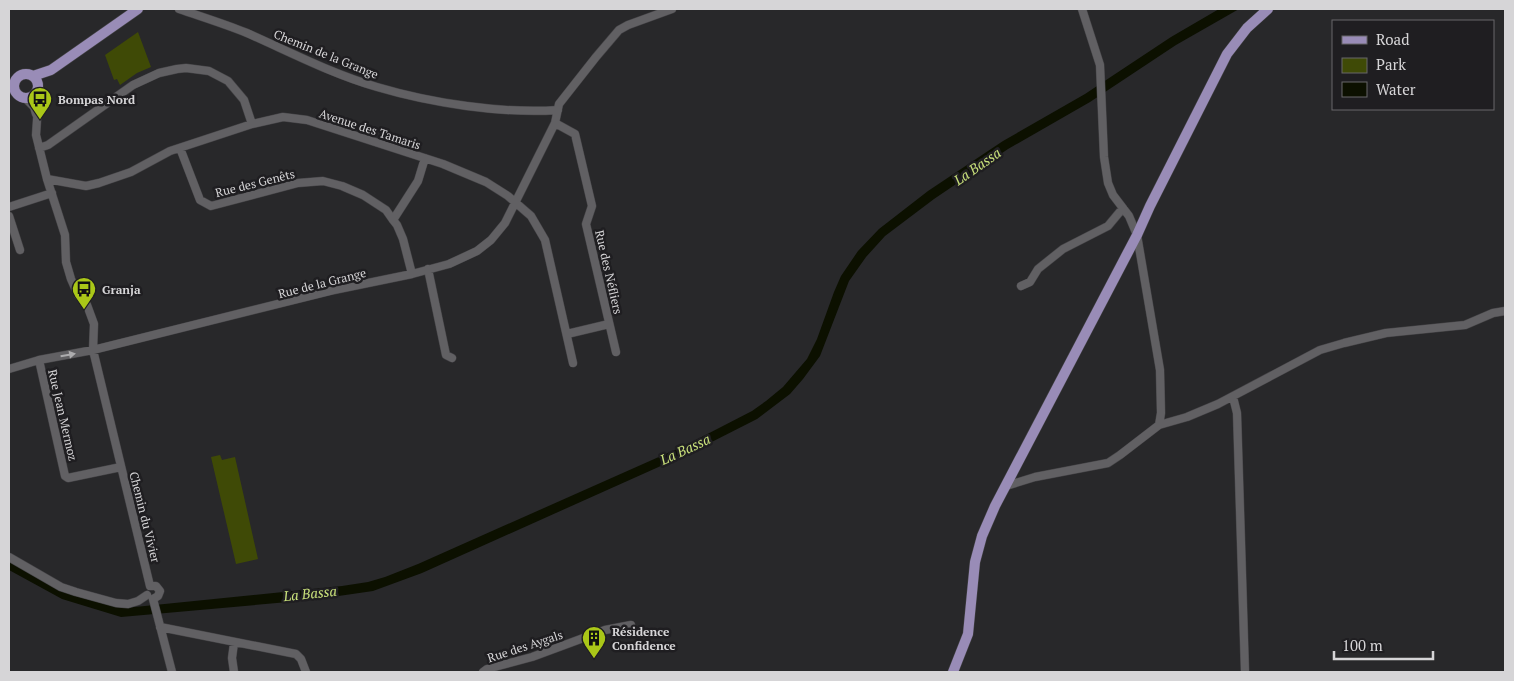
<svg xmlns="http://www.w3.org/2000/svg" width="1514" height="681" font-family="'PT Serif',serif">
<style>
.green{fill:#3f4a06}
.water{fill:#0c1000}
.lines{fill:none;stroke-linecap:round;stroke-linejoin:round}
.minor-casing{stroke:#444346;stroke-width:9}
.major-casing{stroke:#444346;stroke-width:11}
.minor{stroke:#616063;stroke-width:8}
.major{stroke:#998cb7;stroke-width:10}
.oneway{fill:#adacae}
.labels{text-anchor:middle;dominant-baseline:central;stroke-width:5;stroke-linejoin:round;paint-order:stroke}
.street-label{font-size:12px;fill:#d6d5d7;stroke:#1f1e21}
.poi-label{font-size:12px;font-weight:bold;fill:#d6d5d7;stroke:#1f1e21;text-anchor:start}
.water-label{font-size:14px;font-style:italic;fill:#cae27b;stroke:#1f1e21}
</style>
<rect width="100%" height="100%" fill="#28282a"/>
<!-- green -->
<path class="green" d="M138,32L151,67L137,73L120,85L117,79L114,80L105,55Z
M220,455L222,460L235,457L258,559L236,564L211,457Z"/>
<!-- water -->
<path class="water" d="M1219,9H1239L1176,45L1090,102L1008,149L934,199L885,236L866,257L849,281L820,356L803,379L790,394L757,419L692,452L422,573L373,591L311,600L121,617L62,599L9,570V560L111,605L125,608L342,586L368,582L385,577L418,564L688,444L752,411L766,401L783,387L807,359L817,339L834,292L841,276L858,251L879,229L928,191L1003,141L1085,94L1171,37Z"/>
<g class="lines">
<!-- minor casing -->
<g class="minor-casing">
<path id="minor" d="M179,9C202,17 225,24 247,33C290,52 332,74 377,87C431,103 502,114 558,110
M36,93L38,105L36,135L47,179L65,235L66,262L71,279L78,295L87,305L94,324L93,350L150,586
M26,99L34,107L36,114
M555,123L575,134L592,206L586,224L616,352
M39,148L48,145L133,85L159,73L177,69L186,68L209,71L228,81L244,100L252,124
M180,148L200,200L211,206L298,183L323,181L342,186L363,195L386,210L393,220L397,225L403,239L412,274
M47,179L86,186L99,183L131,172L170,151L252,124L283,117L307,120L443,164L486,182L508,196L531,216L545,240L573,363
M9,207L52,193
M9,216L20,250
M393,220L418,181L425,158
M428,269L446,355L452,358
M1021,286L1030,282L1038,269L1063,249L1108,226L1123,208
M567,334L609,324
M39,360L65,476L68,478L121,467
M9,369L39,360L93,350L334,290L412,274L449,264L477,251L491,240L505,223L555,123L559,104L596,57L619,30L628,25L672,9
M1233,397L1237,413L1245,672
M1159,425L1187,417L1218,404L1320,350L1344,343L1386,333L1465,325L1493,313L1505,311
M1006,486L1035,477L1108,463L1120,455L1159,425L1161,413L1160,370L1137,235L1129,216L1113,195L1108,183L1104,157L1100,65L1082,9
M9,557L61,587L76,592L116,603L128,604L138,601L147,595
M150,586H156L160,591L158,596L153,599
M153,599L172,672
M160,627L296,654L301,659L306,672
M234,643L232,658L234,672
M483,672L487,669L532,657L605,630L631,625"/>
</g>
<!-- major casing -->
<g class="major-casing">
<path id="major" d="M14 86a12 12 0 1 1 24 0a12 12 0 1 1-24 0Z
M33,76L51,70L138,9
M953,672L968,634L975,562L982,536L995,506L1137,235L1150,206L1227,54L1247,28L1268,9"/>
</g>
<!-- minor -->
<use href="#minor" class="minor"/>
<!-- major -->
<use href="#major" class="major"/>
</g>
<!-- one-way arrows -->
<defs><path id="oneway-solid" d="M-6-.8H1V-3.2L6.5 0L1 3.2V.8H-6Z" transform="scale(1.25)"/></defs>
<use class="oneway" href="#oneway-solid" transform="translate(68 355) rotate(-10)"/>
<!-- icons -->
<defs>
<g id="bus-pin" transform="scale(1.25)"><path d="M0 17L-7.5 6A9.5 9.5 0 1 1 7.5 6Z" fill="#aac718" stroke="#1f1e21"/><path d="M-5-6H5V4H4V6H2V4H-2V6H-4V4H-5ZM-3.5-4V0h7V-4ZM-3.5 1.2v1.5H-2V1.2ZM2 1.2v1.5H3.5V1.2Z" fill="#111"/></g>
<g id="building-pin" transform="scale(1.25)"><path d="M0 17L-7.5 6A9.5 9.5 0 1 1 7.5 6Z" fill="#aac718" stroke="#1f1e21"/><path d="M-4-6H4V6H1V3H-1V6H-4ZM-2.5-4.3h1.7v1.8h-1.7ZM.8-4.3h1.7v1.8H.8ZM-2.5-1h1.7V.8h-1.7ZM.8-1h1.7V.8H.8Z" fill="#111"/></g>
</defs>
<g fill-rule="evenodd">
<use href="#bus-pin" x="40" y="99"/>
<use href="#bus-pin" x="84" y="289"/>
<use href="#building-pin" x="594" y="638"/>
</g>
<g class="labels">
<!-- street labels -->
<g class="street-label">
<text transform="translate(326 54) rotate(22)">Chemin de la Grange</text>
<text transform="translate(370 129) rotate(18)">Avenue des Tamaris</text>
<text transform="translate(255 183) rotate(-14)">Rue des Genêts</text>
<text transform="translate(609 272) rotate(77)">Rue des Néfliers</text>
<text transform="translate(322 283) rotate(-14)">Rue de la Grange</text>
<text transform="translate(63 415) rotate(77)">Rue Jean Mermoz</text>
<text transform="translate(145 517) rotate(76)">Chemin du Vivier</text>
<text transform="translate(525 646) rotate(-18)">Rue des Aygals</text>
</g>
<!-- poi labels -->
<g class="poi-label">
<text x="58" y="99">Bompas Nord</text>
<text x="102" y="289">Granja</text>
<text x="612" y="631">Résidence<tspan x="612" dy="14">Confidence</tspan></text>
</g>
<!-- water labels -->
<g class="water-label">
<text transform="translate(977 166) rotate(-35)">La Bassa</text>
<text transform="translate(685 449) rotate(-25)">La Bassa</text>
<text transform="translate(310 593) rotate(-6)">La Bassa</text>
</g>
</g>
<!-- border -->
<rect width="1514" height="681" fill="none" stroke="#d6d5d7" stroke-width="20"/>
<!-- legend -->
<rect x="1332" y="20" width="162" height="90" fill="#1f1e21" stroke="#68676a"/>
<rect x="1342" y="36" width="25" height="8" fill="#998cb7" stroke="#68676a"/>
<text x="1376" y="45" font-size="15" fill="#d6d5d7">Road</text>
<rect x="1342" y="58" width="25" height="15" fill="#3f4a06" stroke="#68676a"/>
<text x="1376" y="70" font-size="15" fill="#d6d5d7">Park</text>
<rect x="1342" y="82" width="25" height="15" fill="#0c1000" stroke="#68676a"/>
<text x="1376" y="95" font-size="15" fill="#d6d5d7">Water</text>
<!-- scale -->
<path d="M1334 651v8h99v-8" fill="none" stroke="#d6d5d7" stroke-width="2.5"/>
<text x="1342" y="651" font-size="15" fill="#d6d5d7" stroke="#1f1e21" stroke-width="4" paint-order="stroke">100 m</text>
</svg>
